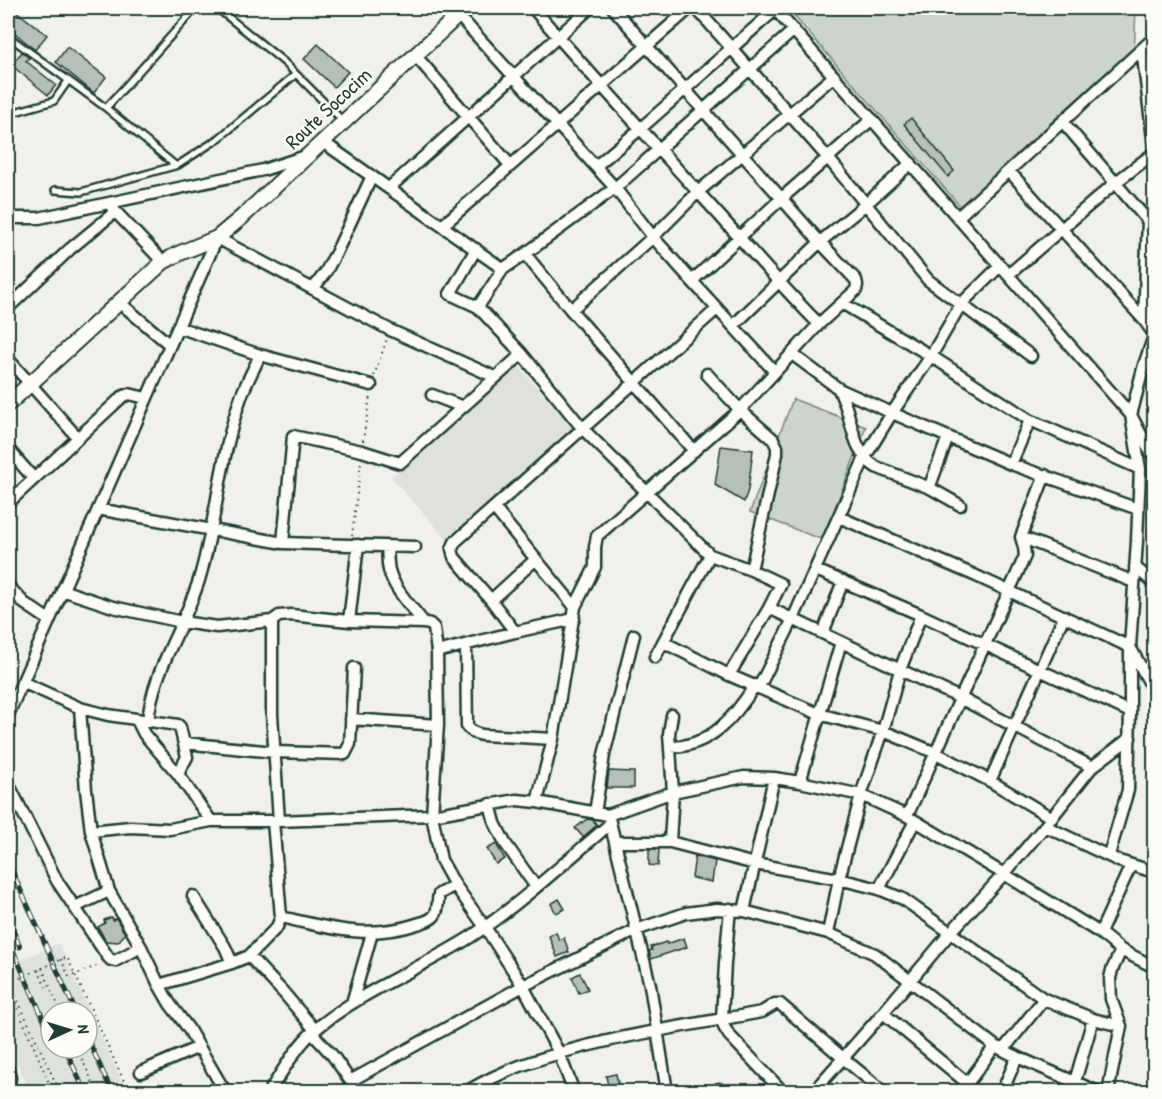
<svg xmlns="http://www.w3.org/2000/svg" width="1162" height="1099" font-family="'Patrick Hand',sans-serif">
<style>
.built{fill:#dfe2dc;fill-rule:evenodd}
.green{fill:#cdd3cd;stroke:#768880;stroke-width:1.5}
.building{fill:#b6bfb8;stroke:#1f3d34;stroke-width:1.5}
.lines{fill:none;stroke-linecap:round;stroke-linejoin:round}
.service-casing{stroke:#1f3d34;stroke-width:10}
.minor-casing{stroke:#1f3d34;stroke-width:15}
.tertiary-casing{stroke:#1f3d34;stroke-width:18}
.path{stroke:#1f3d34;stroke-width:2;stroke-dasharray:1.5 4.5;stroke-linecap:butt}
.service{stroke:#fdfcf7;stroke-width:5}
.minor{stroke:#fdfcf7;stroke-width:10}
.tertiary{stroke:#fdfcf7;stroke-width:14}
.rail-casing{stroke:#1f3d34;stroke-width:5}
.rail{stroke:#fdfcf7;stroke-width:3;stroke-dasharray:9;stroke-linecap:butt}
.path-bridge{stroke:#1f3d34;stroke-width:2;stroke-dasharray:1.5 4.5;stroke-linecap:butt}
.labels{text-anchor:middle;dominant-baseline:central;stroke-width:4.5;stroke-linejoin:round;paint-order:stroke}
.street-label{font-size:21px;fill:#1f3d34;stroke:#fdfcf7}
</style>
<rect width="100%" height="100%" fill="#f0f1eb"/>
<filter id="ink" filterUnits="userSpaceOnUse"><feTurbulence type="fractalNoise" baseFrequency=".0167" numOctaves="2"/><feDisplacementMap in="SourceGraphic" scale="12" xChannelSelector="R" yChannelSelector="G"/><feConvolveMatrix kernelMatrix="1 2 1 2 8 2 1 2 1" color-interpolation-filters="sRGB"/></filter>
<g filter="url(#ink)">
<!-- built -->
<path class="built" d="M517,365L573,428L447,540L391,477Z
M59,943L64,955L126,1091H68L65,1085L50,1091H30L15,1059L8,1053V956L11,964ZM51,1012H87V1048H51Z"/>
<!-- green -->
<path class="green" d="M787,8H1136L1134,54L960,206Z
M793,399L866,427L823,540L750,512Z"/>
<!-- building -->
<path class="building" d="M8,8H12L47,35L35,50L8,27Z
M318,44L348,72L334,87L304,59Z
M67,47L106,77L94,93L56,62Z
M22,52L29,58L26,61L56,85L48,95L11,65Z
M911,118L954,171L948,177L904,124Z
M721,446L753,450L748,490L744,502L715,485Z
M609,771L634,772V788H607Z
M587,819L593,820L597,825L583,837L575,828Z
M496,844L505,859L496,864L487,849Z
M649,849H659L658,866L649,865Z
M695,856L715,861L712,882L692,878Z
M559,899L565,909L556,913L551,904Z
M112,917L113,920L116,918L125,934L118,942L106,941L98,927L105,923L104,920Z
M556,932L559,940L564,938L569,952L557,957L549,936Z
M684,938L687,947L651,959L649,951L652,950L651,947L666,942L667,944Z
M580,973L588,989L579,993L572,977Z
M616,1074L618,1083L608,1085L606,1076Z"/>
<g class="lines">
<!-- service casing -->
<g class="service-casing">
<path id="service" d="M217,8L284,62L343,121
M8,36L106,108L175,165
M106,108L196,8
M8,114L54,101L68,81
M55,190L81,192L178,165L218,139L296,74"/>
</g>
<!-- minor casing -->
<g class="minor-casing">
<path id="minor" d="M533,8C587,71 643,131 698,192C739,236 777,282 819,324
M696,8L828,158L928,280L1031,356
M774,8L1131,415L1148,448L1154,456
M458,15L615,188L653,237L692,281L775,372
M1142,49L1154,147
M415,55L510,165
M1063,122L1154,228
M323,142L503,269
M596,166L640,129L776,9
M1009,171L1144,320L1154,334
M389,188L590,8
M112,208L163,262
M958,217L1154,38
M8,218H39L263,170L306,156
M442,226L690,8
M476,249L450,294L478,307L522,354L583,429L710,555L751,570L781,584L769,608L729,675
M525,254L571,310L694,451
M1008,275L1115,183L1154,153
M692,281L782,198L872,119
M313,289L325,273L336,253L372,176
M119,302L170,345
M842,303L931,356L1030,420L1140,469
M8,304L11,305L70,249L115,212
M478,307L503,269L525,254L615,188L794,30
M571,310L653,237L698,192L834,76
M1144,320L1148,220
M733,326L820,242L866,204L911,163
M178,327L260,355L371,385
M792,354L839,389L892,413L1011,464L1138,509
M8,359L78,438
M707,374L740,410L773,439L777,447V454L751,570
M839,389C841,395 844,401 846,407C853,429 855,454 876,467L930,488L960,505
M432,395L463,407
M8,449L34,479
M1011,464L1030,420
M930,488L931,483L948,437
M8,503L122,397L129,394L146,398
M494,508L575,607
M98,509L283,543L415,547
M839,517L974,575L1130,647L1154,691
M1021,537L1134,582
M283,543L293,436L362,451L400,463L522,354
M387,546C388,553 387,562 389,570C394,590 412,607 424,623
M1135,567L1154,583
M816,570L921,615L1130,712
M8,586L24,603L49,620
M62,590L113,607L182,622L217,627L272,621L279,616L291,615L349,621L424,623L430,624L434,628L437,652L438,725L432,815L441,860L455,885L485,927L523,986L559,1053L574,1092
M491,600L536,559
M769,608L960,698L1092,767
M272,621V714L279,821
M349,621L358,545
M515,632L491,600L454,557L452,549L455,542L717,309
M823,633L843,581
M663,642L729,675L819,714L883,731L936,753L990,781L1052,818
M466,645L467,727L475,733L482,735L553,739
M437,652L515,632L574,619
M655,657L710,555
M22,682L80,708L108,715L178,725L180,727L187,757L178,774
M759,687L793,619L865,457L892,413L931,356L961,304L1000,266
M80,708L86,790L91,831L109,891L141,947L159,985L170,1004L188,1028L220,1083L226,1092
M8,715L217,238L390,330L495,377
M351,719L438,725
M137,720L144,734L178,774L211,821
M148,722C152,671 184,628 199,580C217,520 220,456 241,397C246,383 254,369 260,355
M184,743L274,752L345,754L350,744L354,668
M670,747C710,747 735,717 755,685
M990,781L1064,616
M800,782L841,642
M8,783L57,881L108,957L111,960L115,961L141,947
M537,802L553,739L575,607L595,567V547L597,536L740,410L819,324L856,290L857,285L856,280L820,242L613,8
M490,804L495,823L505,843L536,887
M595,813L604,755L634,635
M907,816L1025,556L1024,547L1021,537L1045,475
M609,818L650,985L667,1092
M1045,826L1119,861L1154,872
M91,831L130,827L170,829L211,821H279L432,815L517,800L537,802L608,815L673,792L744,777L774,778L800,782L861,795L907,816L1004,874L1100,933L1121,950L1154,967
M615,842H670L755,864L839,879L879,889L903,899L1044,999L1093,1019L1121,1026
M670,842L673,792L669,734L672,715
M1109,855L1128,790L1130,712V647L1137,541L1140,469L1131,415L1144,365L1154,336
M879,889L915,821
M193,896L225,947L232,963
M75,907L109,891
M730,909L725,963L722,1019L724,1027L729,1035L783,1092
M744,911L774,778
M281,917C329,928 368,940 417,924C423,922 430,921 434,916C439,911 437,901 439,894L455,885
M828,933L839,879L861,795L883,731L900,670L921,615
M1100,933L1131,865
M249,956L283,992L315,1030
M159,985L232,963L249,956L277,927L281,917L273,821
M352,1003L372,933
M883,1013L967,1083
M312,1033L333,1056L358,1092
M1003,1050L1044,999
M8,1069L10,1078L8,1087
M141,1072L199,1047
M352,1080L523,986L636,930L686,913L717,909L744,911L828,933L875,954L995,1046L1017,1057L1098,1092
M269,1092C283,1071 296,1046 315,1030C362,990 421,969 472,936C521,903 565,862 610,824
M466,1092C483,1082 501,1073 520,1066C596,1038 682,1027 762,1012L775,1004H780L843,1058L884,1092
M714,1092L719,1089
M813,1092L883,1013L950,933L1004,874L1045,826L1092,767L1130,738
M961,1092L995,1046
M1002,1092L1017,1057
M1072,1092L1093,1019
M1108,1092L1121,1026L1111,999L1110,978L1112,970L1121,950"/>
</g>
<!-- tertiary casing -->
<g class="tertiary-casing">
<path id="tertiary" d="M8,404L163,262L180,253L217,238L242,217L466,8"/>
</g>
<!-- path -->
<path class="path" d="M374,376L387,339
M363,441L370,396
M352,536L361,461
M61,959L69,977L99,965
M42,968L61,1012
M38,970L46,987
M8,979L59,1090L55,1092
M8,986L53,1092
M77,1048L97,1092"/>
<!-- service -->
<use href="#service" class="service"/>
<!-- minor -->
<use href="#minor" class="minor"/>
<!-- tertiary -->
<use href="#tertiary" class="tertiary"/>
<!-- rail casing -->
<g class="rail-casing">
<path id="rail" d="M8,862L76,1012
M8,919L20,947
M8,939L51,1036
M87,1037L112,1092
M65,1048L85,1092"/>
</g>
<!-- rail -->
<use href="#rail" class="rail"/>
<!-- path-bridge -->
<path class="path-bridge" d="M9,983L67,957L129,1092"/>
</g>
</g>
<g class="labels">
<!-- street labels -->
<g class="street-label">
<text transform="translate(328 108) rotate(-43)">Route Sococim</text>
</g>
</g>
<!-- margin -->
<rect width="1162" height="1099" fill="none" stroke="#fdfcf7" stroke-width="30"/>
<rect x="15" y="15" width="1132" height="1069" fill="none" stroke="#1f3d34" stroke-width="2" filter="url(#ink)"/>
<!-- north arrow -->
<g transform="translate(69 1030) rotate(86)"><circle r="28" fill="#fdfcf7" stroke="#a4b0a9" stroke-width="1.5"/>
<path d="M0-4.5L10 22L0 15L-10 22Z" fill="#1f3d34"/>
<text y="-9" font-size="16" font-weight="bold" text-anchor="middle" fill="#1f3d34">N</text>
</g>
</svg>
